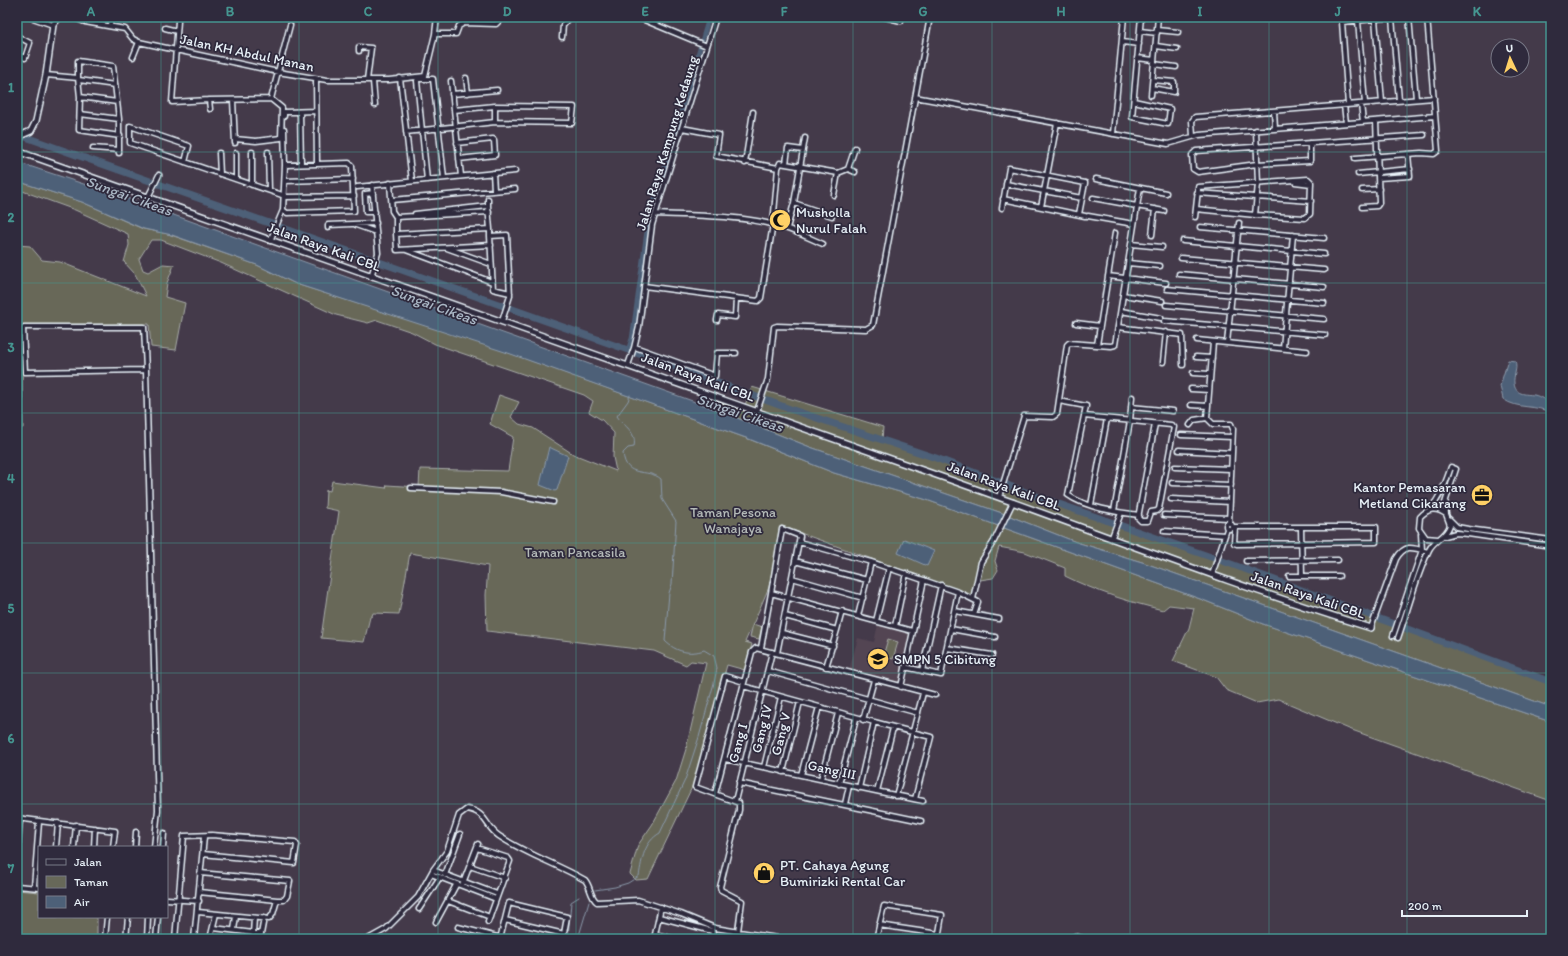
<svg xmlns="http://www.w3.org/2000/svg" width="1568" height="956" font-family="Itim,sans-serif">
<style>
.built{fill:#534553}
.green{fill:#676859;stroke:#a8aca8}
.water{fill:#4d6078;stroke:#8b9aab}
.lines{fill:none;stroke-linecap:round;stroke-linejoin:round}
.stream{stroke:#8b9aab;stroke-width:1}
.canal{stroke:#4d6078;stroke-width:4.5}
.river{stroke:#4d6078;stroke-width:7}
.minor-casing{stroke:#e8f1f8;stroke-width:7}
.major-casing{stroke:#e8f1f8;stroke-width:8}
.minor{stroke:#2f2a3d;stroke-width:4}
.major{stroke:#2f2a3d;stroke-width:5}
.grid{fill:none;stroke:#459590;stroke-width:1;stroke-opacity:0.55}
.labels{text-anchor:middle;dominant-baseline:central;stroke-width:3.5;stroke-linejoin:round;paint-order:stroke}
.street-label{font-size:14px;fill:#e8f1f8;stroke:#2f2a3d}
.poi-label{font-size:14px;fill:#e8f1f8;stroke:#2f2a3d;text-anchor:start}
.park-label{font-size:14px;fill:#b4bab8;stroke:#2f2a3d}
.water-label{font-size:15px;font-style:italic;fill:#aab7c5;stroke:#2f2a3d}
.neatline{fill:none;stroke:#459590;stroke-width:1.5}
.grid-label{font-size:13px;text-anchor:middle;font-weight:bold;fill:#459590}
</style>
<rect width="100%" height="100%" fill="#443a4a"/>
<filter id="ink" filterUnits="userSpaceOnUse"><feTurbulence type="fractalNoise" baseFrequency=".025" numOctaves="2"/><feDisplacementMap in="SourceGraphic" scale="8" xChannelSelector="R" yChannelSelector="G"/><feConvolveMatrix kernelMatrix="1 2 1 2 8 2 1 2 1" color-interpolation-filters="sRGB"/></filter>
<g filter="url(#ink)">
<!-- built -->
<path class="built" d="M878,624L910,633L900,684L849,670L858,638L874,642Z"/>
<!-- green -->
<path class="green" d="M17,181L82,202L143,229L168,234L257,265L296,284L487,345L746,438L834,473L924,499L1203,600L1263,624L1551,722V801L1349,729L1278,699L1257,703L1226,690L1216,677L1173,661L1189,628L1194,608L1169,605L1163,610C1129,602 1097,592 1065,576V568L1025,552L999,547L995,561L998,570L993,578L980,580L973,598L955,589L781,526L769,587L753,624L762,627L759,639L750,637L753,624L745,642L752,644L745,670L727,665L694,783L648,879L636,880L630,874L638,845L652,825L676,781L686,749L706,663L691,661L686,665L654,651L487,631L486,595L488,566L410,553L399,614L373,613L372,616L370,617L364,642L321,638L339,511L325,508L326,490L330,491L332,481L386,488L387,485L419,487L420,469L508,471L513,437L490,424L499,395L519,402L511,417L519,424L533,428L573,454L616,471L613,457L614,433L602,420L589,412L593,401L584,395L435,344L412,332L377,320L368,323L336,315L221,263L161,240H151L139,259L143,270L148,272L163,264L174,265L167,283L165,297L185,303L176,350L151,347L149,324L17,325V245L30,246L42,260L60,262L146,296L135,274L124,262L129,245L128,234L75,210L17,189Z
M17,359L22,360L23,428H17Z
M752,387L883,427L882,441L1551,681V707L1142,562L1076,542L1002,513L810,447L712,408L720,398L745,405Z
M888,639L898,642L893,659L883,656Z
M17,890L39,892V917H97V939H17Z"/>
<!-- water -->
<path class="water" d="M17,162L129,199L712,408L810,447L1002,513L1076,542L1142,562L1551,707V722L1263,624L1203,600L924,499L834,473L749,439L508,353L296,284L257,265L172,235L144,229L82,202L17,181Z
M1508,360L1515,361C1518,368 1513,376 1514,383C1515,395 1525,394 1534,395C1540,396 1546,401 1551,404V413C1536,404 1518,410 1503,399L1500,386Z
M549,447L568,456L557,490L555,491L540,485Z
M904,539L934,551L927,566L898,553Z"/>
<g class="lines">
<!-- stream -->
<path class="stream" d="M595,890L615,887L628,883L639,876C642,859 644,842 660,833L685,780L699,737L714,683L717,668L714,656L704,650C690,655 676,652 665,641L669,593L672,584L676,521L662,499L661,479C647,467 626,480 623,453L628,448L634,447C637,431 624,427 617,416L628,401L630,395
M724,934L725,939
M568,939L571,902L579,897
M578,939L589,902"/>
<!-- canal -->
<path class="canal" d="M628,350L632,338L648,222L709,17"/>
<!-- river -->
<path class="river" d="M17,134L628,350L790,409L936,458L1039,497L1231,564L1551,682"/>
<!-- minor casing -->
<g class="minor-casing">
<path id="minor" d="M30,17L53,25
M72,17L85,22L125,29L133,39L139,42L278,72L327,80H389L425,76L435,34H456L459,26L464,23L496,24L503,17
M637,17L707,46
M885,17L901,21L902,17
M1409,17L1416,99
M1392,18L1399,100
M1375,19L1382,102
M178,21L172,102L209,100
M1358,21L1365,103
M110,25L111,17
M165,28L177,31
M1157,30L1178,32
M1140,31L1157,33
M435,34L437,17
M17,36L30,43L25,58L17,55
M562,37L563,25L569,17
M1122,42L1139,44
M1156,46L1177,49
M359,51V47L371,48L367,80
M133,57L139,42
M1137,58L1154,60
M1154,64L1176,67
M46,75L78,78L80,97
M78,78V61L113,66L119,119V153
M400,78L412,181
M466,78L468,93
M79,80L115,85
M316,81L317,164
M373,81L375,105
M451,81L461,176
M1152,88L1174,92V82L1153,80
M452,94L497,90
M1151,95L1158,17
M915,97L1168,144L1199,135L1435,116
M233,100L235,143
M1134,101L1170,109L1168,124L1132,117L1141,17
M117,102L80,97L79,130L120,136
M1361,104L1363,122
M1344,105L1346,123
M1348,105L1342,22L1397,17
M495,106L574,107L572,123L495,122
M210,109L209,100L271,99L290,25
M1274,111L1275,128
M300,112L301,164
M80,114L119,119
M284,116V112L316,111
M682,128L719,135L716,156L778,168
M284,129L285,165
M406,132L495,122V106L454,110
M1113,134L1124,17
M1193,136L1192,121L1195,117L1434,98
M235,139L256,141L281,138L282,108L271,99
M457,143L493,139L494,140L495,155L459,159
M1310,143V161L1257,164L1198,172L1193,169L1192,155L1196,151L1424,135
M93,148L119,150
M252,152V185
M268,152L269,190
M219,153L220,174
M236,153V179
M1355,158L1421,153L1434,154L1438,151L1427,17
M185,162L189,146L130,126V143L285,196
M745,163L753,112
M786,164L788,148L803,150
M848,169L855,148
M493,173L494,190
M1358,174L1410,169
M1378,178L1410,176L1408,154
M1096,179L1166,193
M427,180L417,81L418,79H433L444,178
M285,181L353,179
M1295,182L1311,184
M390,183L392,211L396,217V234L490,229L488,206
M1006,184L1082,198
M357,187L515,171
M1362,190L1379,189
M373,193L365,194L366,212H375
M1197,193L1311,201
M834,195L838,173
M148,197L159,175
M285,197L354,196
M1093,198L1164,211
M1003,199L1085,216
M392,200L515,189
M794,203L832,216
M1041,207L1057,123
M1362,207L1377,206L1379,203L1376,121
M1002,208L1009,168L1085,183L1079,214
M415,214L488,206V199
M656,214C694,216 738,215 775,225C792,229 807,237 823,244
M1255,215L1258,184L1256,130
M417,216L489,212
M1088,216L1134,224
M396,217L415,216
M1195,217L1198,190V187L1308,179L1311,182L1310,214L1305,218L1255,215L1196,209
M356,225L376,232
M1200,227L1324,238
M328,228V225L376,223
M787,228L794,203L805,138
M490,229V236L507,235L510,296L502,321
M396,234L397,250L491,245
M1152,235L1155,209
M490,236L493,289L510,293
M270,241L283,210L285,165L349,163L352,166L354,211L287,213L283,210
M1183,241L1324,254
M1131,244L1162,247
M447,248L491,264
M406,250L492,282
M1181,258L1324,270
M1128,263L1160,266
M1179,274L1324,287
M1108,276L1166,283
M371,277L378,253L372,185
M644,286L758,301L761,298L773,224L778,168L780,163L838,173L848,169L855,172
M1167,289L1324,303
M1123,295L1162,301
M1166,305L1324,319
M1121,311L1161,318
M717,320L718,315L735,317L736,299
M1164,321L1325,335
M1076,323L1100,326
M1118,327L1182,335L1183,365
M1197,340L1307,351
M1213,342L1207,418L1213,424H1231L1233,429L1229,523
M1227,343L1239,223
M1097,345L1115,233
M635,347L715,376L717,353H736
M1283,348L1293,235
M1196,357L1212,358
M1163,362L1166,332
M628,365L634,348L639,327L652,225L716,17
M146,370L25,372L23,328L24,327H144L146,370L158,810L154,847
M1193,373L1210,374
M1191,389L1209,390
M1059,401L1086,406L1068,495C1084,507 1119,513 1139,515
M1191,405L1208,406
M1131,407L1173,411
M757,411L768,379L774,327L777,326L866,329L873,325L930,17
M1084,416L1171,425L1174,427L1159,509L1157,511L1151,512L1148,521H1141L1138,518L1155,424
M1190,425L1194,420L1207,418
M1181,435L1232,437
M1179,450L1232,453
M1175,467L1231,469
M1172,483L1231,485
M411,488L501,492L553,502
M999,497L1024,416L1053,417L1057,414L1067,345L1069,343L1111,346L1115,345L1140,188
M1171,499L1230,502
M1091,505L1107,419
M1429,510C1441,497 1445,484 1451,467L1456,469L1445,503L1446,514
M1114,511L1130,421L1132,397
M1164,515L1229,518
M1449,519L1457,527L1468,529L1551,540
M1226 526a3 3 0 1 1 6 0a3 3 0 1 1-6 0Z
M1232,527H1376V542L1237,544L1234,543L1235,527
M1301,528L1302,576
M1164,531L1225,535
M1445,536L1456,533L1468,534L1551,546
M1112,537L1121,513
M799,542L871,562L958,592L941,675L905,667
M795,561L867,580
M1246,561L1338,560
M1212,575L1227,529
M1289,576H1339
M792,578L863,598
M958,592L978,602L974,614
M771,593L782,529L800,536L777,653
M973,599L981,562L994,541L1013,502
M955,611L999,619
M785,616L837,630L826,667
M858,616L871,562
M876,621L889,568
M895,626L906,573
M1371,628L1396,559C1405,544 1412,547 1428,552
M951,629L995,637
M837,630L842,611
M782,633L833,646
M1393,636L1422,550L1421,534
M1398,638C1408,610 1416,577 1429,550C1434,539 1446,538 1450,525L1446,514C1436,507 1428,508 1420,517L1419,528L1426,538L1438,539
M761,648L771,593L912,631
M947,648L992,655
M768,671L918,713
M922,671L941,585
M743,686L874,722L859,788
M901,687L924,580
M863,720L874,680
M874,722L931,737L915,799
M725,759L923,801
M764,767L781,697
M783,772L800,702
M801,775L819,707
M821,779L838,713
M739,783L921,821
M839,784L856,719
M877,791L893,728
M715,794L752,652L756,648L935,695
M896,796L923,693
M735,801L772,652
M845,804L849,786
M17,818L115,831L113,847
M56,847L58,823
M74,847L76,825
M94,847L95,828
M135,847L136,832
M163,847L164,833
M477,848L508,858L510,861L488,922
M17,859L20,819
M470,866L505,878
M433,870L497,894
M431,874L496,899
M445,875L460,834
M463,883L478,844
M17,886L39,888
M34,887L39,822
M199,892L277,900
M167,899L199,901
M448,901L490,917
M419,909L440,877
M198,912L269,919L273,914L277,900H284L287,896L290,881L200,873
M659,917L712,931L714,939
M505,920L564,934
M436,922L456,885
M879,925L939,934
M458,927L505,939
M214,928L261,934L264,918
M234,930L236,916
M738,931L742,901L721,890L720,887L739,810V803L695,787L725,676L744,682
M253,934L254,918
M655,934L674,939
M105,939L107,917
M126,939L128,917
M147,939L148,917
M156,939L158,917
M175,939L184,836L212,835L295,842L297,845L294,863L203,854
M194,939L204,837
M210,939L216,914
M368,939L386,929L418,897L433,870L447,851L459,815L467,809C487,812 485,827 499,836C526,854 557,864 585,880C591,887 590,897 597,902L638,900L681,914L715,928L783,939
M500,939L509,903L567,917L563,939
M654,939L661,907
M876,939L884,906L942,915L938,939
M1071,939L1075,936L1082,938"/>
</g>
<!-- major casing -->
<g class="major-casing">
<path id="major" d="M17,144L22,135L31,131L36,121L46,75L53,25L59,17
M17,151C319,257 620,363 922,470C1072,522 1219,581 1371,628"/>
</g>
<!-- minor -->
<use href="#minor" class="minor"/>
<!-- major -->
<use href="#major" class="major"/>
</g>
</g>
<!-- grid -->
<path class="grid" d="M161,17V847M299,17V939M438,17V939M576,17V939M715,17V939M853,17V939M992,17V939M1130,17V939M1269,17V939M1407,17V939M17,152H1551M17,283H1551M17,413H1551M17,543H1551M17,673H1551M17,804H1551M161,917V939"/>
<!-- icons -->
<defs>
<g id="mosque-disc" transform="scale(1.15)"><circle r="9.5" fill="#ffd166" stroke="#2f2a3d"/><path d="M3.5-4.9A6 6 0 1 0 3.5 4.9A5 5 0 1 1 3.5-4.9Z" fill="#111"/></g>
<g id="office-disc" transform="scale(1.15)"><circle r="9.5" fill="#ffd166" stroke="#2f2a3d"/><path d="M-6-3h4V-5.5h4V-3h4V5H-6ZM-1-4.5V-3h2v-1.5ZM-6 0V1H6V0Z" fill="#111"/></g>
<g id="school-disc" transform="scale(1.15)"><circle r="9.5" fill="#ffd166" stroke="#2f2a3d"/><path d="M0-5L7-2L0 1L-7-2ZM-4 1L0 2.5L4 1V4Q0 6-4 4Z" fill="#111"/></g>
<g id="shop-disc" transform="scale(1.15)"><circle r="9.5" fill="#ffd166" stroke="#2f2a3d"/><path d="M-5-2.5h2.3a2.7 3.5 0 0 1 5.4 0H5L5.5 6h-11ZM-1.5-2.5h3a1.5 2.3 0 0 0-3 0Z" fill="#111"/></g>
</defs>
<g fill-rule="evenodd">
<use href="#mosque-disc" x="780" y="220"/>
<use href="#office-disc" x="1482" y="495"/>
<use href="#school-disc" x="878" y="659"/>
<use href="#shop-disc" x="764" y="873"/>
</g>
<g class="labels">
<!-- street labels -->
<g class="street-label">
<text transform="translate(247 53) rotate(12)">Jalan KH Abdul Manan</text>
<text transform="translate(667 143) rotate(-73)">Jalan Raya Kampung Kedaung</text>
<text transform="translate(324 247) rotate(20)">Jalan Raya Kali CBL</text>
<text transform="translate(698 377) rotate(20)">Jalan Raya Kali CBL</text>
<text transform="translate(1004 486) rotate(20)">Jalan Raya Kali CBL</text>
<text transform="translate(1308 595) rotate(19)">Jalan Raya Kali CBL</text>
<text transform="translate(762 729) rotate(-76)">Gang IV</text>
<text transform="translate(781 734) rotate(-76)">Gang V</text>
<text transform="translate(738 743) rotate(-75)">Gang I</text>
<text transform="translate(832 770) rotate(12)">Gang III</text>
</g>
<!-- poi labels -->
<g class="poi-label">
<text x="796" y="212">Musholla<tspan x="796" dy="16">Nurul Falah</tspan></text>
<text x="1466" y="487" text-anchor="end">Kantor Pemasaran<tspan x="1466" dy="16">Metland Cikarang</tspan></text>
<text x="894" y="659">SMPN 5 Cibitung</text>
<text x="780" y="865">PT. Cahaya Agung<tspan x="780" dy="16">Bumirizki Rental Car</tspan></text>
</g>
<!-- park labels -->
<g class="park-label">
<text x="733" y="512">Taman Pesona<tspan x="733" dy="16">Wanajaya</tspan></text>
<text x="575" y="552">Taman Pancasila</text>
</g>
<!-- water labels -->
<g class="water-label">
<text transform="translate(129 196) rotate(20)">Sungai Cikeas</text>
<text transform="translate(434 305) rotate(20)">Sungai Cikeas</text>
<text transform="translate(740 413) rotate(19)">Sungai Cikeas</text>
</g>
</g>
<!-- margin -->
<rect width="1568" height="956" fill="none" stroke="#2f2a3d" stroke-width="44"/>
<!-- legend -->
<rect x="38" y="846" width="130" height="72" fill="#2f2a3d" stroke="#797a88"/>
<rect x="46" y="859" width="20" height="6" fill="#2f2a3d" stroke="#797a88"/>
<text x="74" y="866" font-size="12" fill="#e8f1f8">Jalan</text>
<rect x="46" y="876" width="20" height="12" fill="#676859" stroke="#797a88"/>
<text x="74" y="886" font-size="12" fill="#e8f1f8">Taman</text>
<rect x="46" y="896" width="20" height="12" fill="#4d6078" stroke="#797a88"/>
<text x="74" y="906" font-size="12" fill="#e8f1f8">Air</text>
<!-- north arrow -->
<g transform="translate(1510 58) rotate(356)"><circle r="19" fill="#2f2a3d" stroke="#797a88"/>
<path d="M0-3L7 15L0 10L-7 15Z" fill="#ffd166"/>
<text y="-6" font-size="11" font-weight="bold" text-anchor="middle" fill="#e8f1f8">U</text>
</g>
<!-- scale -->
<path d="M1402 910v6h125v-6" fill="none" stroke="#e8f1f8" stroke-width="2"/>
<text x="1408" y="910" font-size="12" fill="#e8f1f8" stroke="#2f2a3d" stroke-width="3" paint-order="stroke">200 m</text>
<rect x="22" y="22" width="1524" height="912" class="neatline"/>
<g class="grid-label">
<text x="91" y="16">A</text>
<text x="230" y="16">B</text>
<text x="368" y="16">C</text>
<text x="507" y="16">D</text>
<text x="645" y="16">E</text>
<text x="784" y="16">F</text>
<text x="923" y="16">G</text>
<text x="1061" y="16">H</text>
<text x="1200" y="16">I</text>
<text x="1338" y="16">J</text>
<text x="1477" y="16">K</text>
<text x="11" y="92">1</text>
<text x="11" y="222">2</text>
<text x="11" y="352">3</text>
<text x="11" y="483">4</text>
<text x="11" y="613">5</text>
<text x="11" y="743">6</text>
<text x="11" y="873">7</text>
</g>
</svg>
